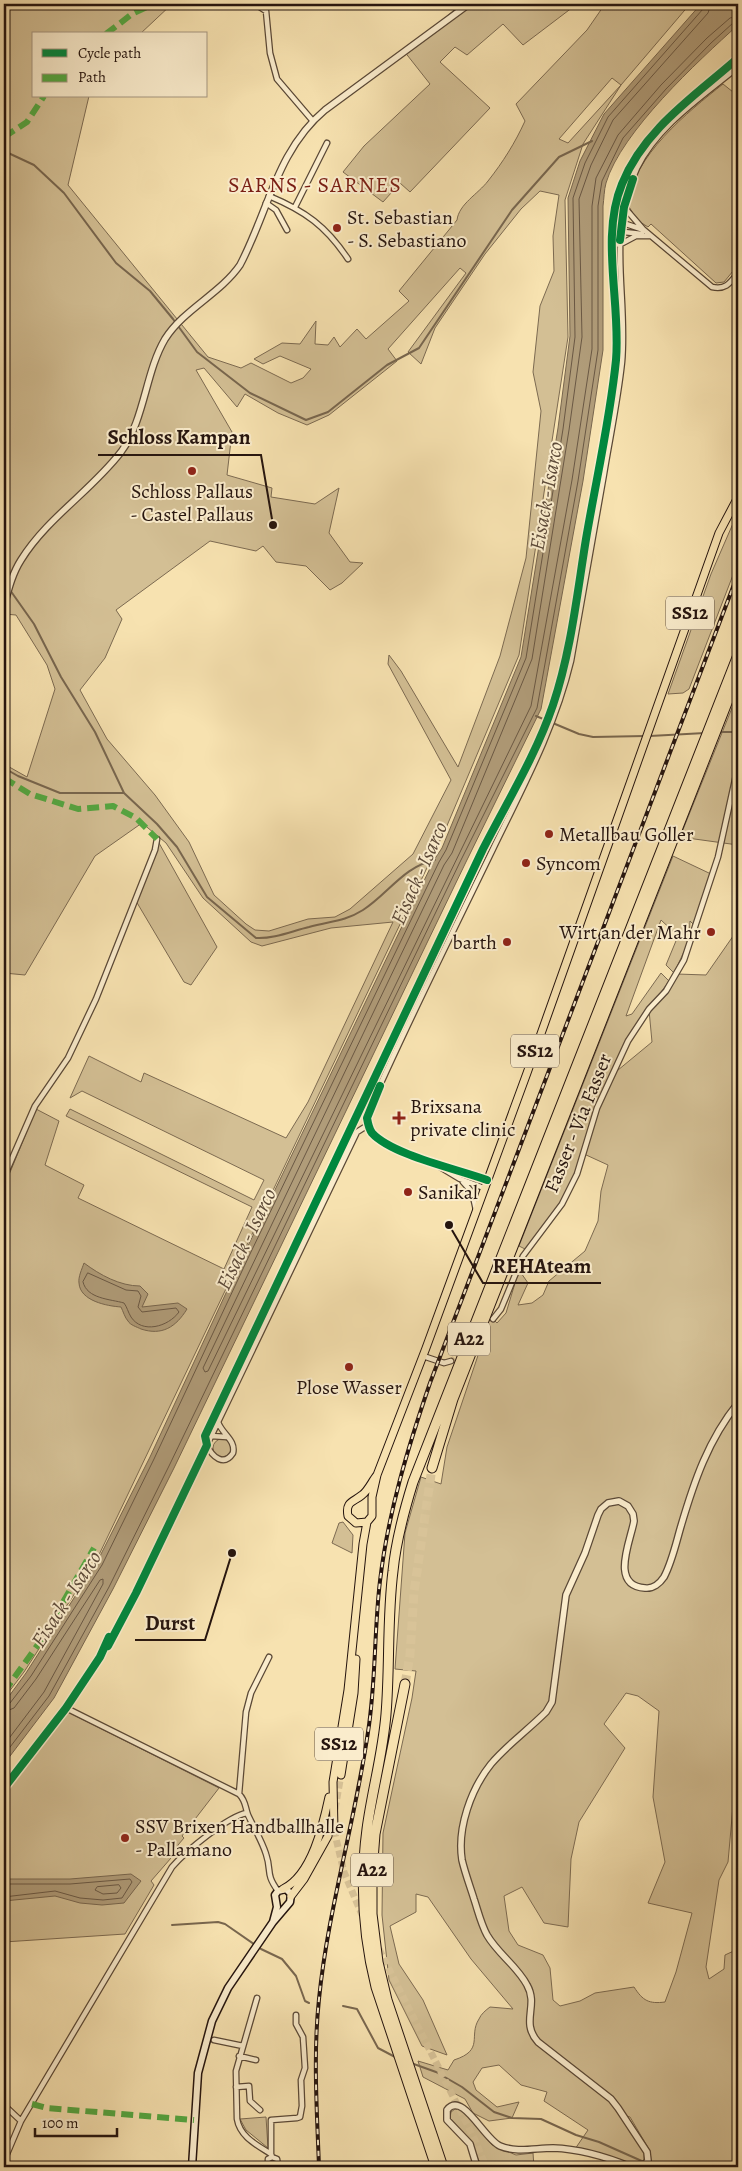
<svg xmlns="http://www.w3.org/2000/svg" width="742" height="2171" font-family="Alegreya,serif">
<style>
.green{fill:#d3bf94;stroke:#7c6a51;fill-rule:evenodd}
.water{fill:#b09c79;stroke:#78664e}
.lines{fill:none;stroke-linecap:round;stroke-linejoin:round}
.shore{stroke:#6a5844;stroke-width:1}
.stream{stroke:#78664e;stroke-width:2}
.minor-tunnel{stroke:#d8c398;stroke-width:4.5;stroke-dasharray:4.5 2;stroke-linecap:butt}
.primary-tunnel{stroke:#d8c398;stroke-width:7;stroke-dasharray:7 3.5;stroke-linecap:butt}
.motorway-tunnel{stroke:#d8c398;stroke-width:9;stroke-dasharray:9 4.5;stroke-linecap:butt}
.minor-casing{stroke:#5a4836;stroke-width:7}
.tertiary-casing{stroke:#5a4836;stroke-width:8}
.secondary-casing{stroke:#25140e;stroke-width:9}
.primary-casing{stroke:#25140e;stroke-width:9}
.motorway-casing{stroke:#25140e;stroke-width:11}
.minor{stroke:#faeccc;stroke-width:4.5}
.tertiary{stroke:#faeccc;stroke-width:5.5}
.secondary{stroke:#faeccc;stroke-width:6}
.primary{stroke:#f7e2b0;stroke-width:7}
.motorway{stroke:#f7e2b0;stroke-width:9}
.rail-casing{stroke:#25140e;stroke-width:4}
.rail{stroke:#faeccc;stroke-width:2;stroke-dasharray:5.5;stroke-linecap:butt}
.quiet{stroke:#53a841;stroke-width:6;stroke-dasharray:12 6;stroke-linecap:butt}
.cycleway-casing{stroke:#faeccc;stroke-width:11}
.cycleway{stroke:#00873e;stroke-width:8}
.poi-dot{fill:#8f2418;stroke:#faeccc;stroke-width:2}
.labels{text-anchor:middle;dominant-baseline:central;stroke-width:4;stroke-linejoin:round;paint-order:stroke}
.shield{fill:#faeccc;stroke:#655547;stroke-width:1}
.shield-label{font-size:19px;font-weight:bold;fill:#25140e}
.poi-label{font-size:20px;fill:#25140e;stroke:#faeccc;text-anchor:start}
.street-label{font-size:20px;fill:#25140e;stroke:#faeccc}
.water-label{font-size:21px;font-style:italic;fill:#5d4a39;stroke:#faeccc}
.quarter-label{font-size:22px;letter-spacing:1px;fill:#7a1f14;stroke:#faeccc}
.leader{fill:none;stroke:#25140e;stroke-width:2}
.callout-dot{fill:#25140e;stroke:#faeccc;stroke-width:2}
.callout-label{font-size:21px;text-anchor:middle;font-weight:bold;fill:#25140e;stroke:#faeccc;stroke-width:4;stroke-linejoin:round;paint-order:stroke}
</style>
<rect width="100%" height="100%" fill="#f7e2b0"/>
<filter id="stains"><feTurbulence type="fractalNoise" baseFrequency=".004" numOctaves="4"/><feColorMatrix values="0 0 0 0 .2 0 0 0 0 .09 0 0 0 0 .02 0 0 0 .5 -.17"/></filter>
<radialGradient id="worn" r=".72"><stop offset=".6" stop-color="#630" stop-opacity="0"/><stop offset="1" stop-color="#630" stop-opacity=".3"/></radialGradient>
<!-- green -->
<path class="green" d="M4,4H172L140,34H34V96H89L68,185L208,357L241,368L251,363L291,383L303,378L311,369L280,356L263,364L254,359L282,343L300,344L316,321L315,344L328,345L334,337L340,347L357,329L366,339L409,301L399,291L457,220C459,204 478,194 488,181C503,162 515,143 525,121L516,104L587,30L605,4H690L621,85L583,144L565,200L568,337L519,655L446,828L97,1559L24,1672L5,1697L4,1187L36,1109L59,1121L45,1165L84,1185L78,1198L224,1269L252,1207L66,1116L70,1109L254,1200L264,1180L82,1091L70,1098L89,1056L141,1082L144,1073L286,1138L308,1102L393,922L331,928L262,946L251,942L203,898L166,843L142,823L95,856L25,975L4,973V764L27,777L55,689L47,665L16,615L4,614ZM612,78L621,85L568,143L559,139ZM540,191L559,195L553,236L554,271L540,306L533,372L541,411L526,558L500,656L458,767L401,671L389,655L388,664L451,780L413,854L350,909L335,917L308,919L269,931L255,930L246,924L214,895L189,842L155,795L107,739L80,690L105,658L122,619L116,610L210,541L256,551L263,546L276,562L306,566L330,590L342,583L363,563L350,562L329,533L339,488L315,504L271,497L272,488L227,475L232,432L196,370L204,368L237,407L245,394L278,413L307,425L329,415L397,361L388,349L460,268L466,273L408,352L421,364L435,328L485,254L521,209Z
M461,4H577L523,45L503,24L467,55L455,47L440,62L490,108L410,192L400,183L383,202L343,172L364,146L430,84L404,51L422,38Z
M723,84L738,96V265L724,282L716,283L651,224L648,227L637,220L628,205C632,156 688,112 723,84Z
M738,512V562L689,689L683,693L668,694L711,574Z
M738,693V845L680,837Z
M159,843L217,947L191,985L184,982L136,901Z
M673,856L711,874L695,926L690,921L689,941L674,973L666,965L678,936L661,920L626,1016L632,1014L661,973L669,981L651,1006L677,974L706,975L738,929V1792L733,1806L728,1862L719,1880L706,1967L709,1979L724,1969L725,1955L738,1949V2167H648L651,2160L650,2151L630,2117L619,2114L644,2152V2159L640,2164L631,2165L607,2155L575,2149L588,2130L544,2101L547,2092L521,2085L499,2065L482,2068L473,2082L476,2090L497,2107L519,2102L512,2118L489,2121L473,2113L465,2099L423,2077L418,2061L448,2070L454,2060C485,2050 468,2036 479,2019C481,2014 486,2010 490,2007L513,2009L471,1959L428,1897L416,1894V1912L390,1926L399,1964L423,2000L447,2055L422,2046L389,1980L382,1915L383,1833L412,1698L416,1671L395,1669L405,1533L421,1477L441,1484L447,1447L491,1317L497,1323L506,1313L519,1270L528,1283L518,1305L532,1303L543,1295L549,1281L585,1251L598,1221L601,1191L608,1165L584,1154L562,1204L527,1250L519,1246ZM649,1010L652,1042L612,1075L628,1041ZM626,1693L638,1696L659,1711L653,1797L665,1862L648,1903L692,1913L676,1972L665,2002C649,2004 643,2001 634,1987L595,1993L580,2001L560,2006L553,2000L550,1968L543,1955L518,1945L509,1931L504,1896L522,1887L544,1923L568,1927L571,1859L579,1822L625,1748L604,1724Z
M213 1448a9 9 0 1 1 18 0a9 9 0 1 1-18 0Z
M343,1522L353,1535L352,1553L332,1543L339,1523Z
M68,1712L219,1788L182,1836L184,1838L178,1845V1850L151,1881L154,1885L125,1934L4,1942V1794Z
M455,2109L464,2112L492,2145L516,2155L533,2153L534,2167H482L470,2141L450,2118L451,2112Z
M266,2117L268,2148L246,2130L240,2119Z"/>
<!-- water -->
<path class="water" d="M701,4H738V25C698,61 621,132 606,183C604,190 604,199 603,206V350L583,481L541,709L465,864L174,1468L113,1589L54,1698L4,1764V1703L26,1673L97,1562L150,1457L245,1252L434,860L442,848L521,657L558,428L570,336L568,198L580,161L604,114Z
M84,1263C100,1275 120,1286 140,1286L148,1294L142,1307L178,1303L187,1309C176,1327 162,1336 141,1329C137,1327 130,1325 128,1321C125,1318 123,1311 121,1307C107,1306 80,1301 79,1283C78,1277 82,1269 84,1263Z
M131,1874L141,1881L124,1903L102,1905L80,1903L55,1896L4,1901V1879H70Z"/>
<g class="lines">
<!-- shore -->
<path class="shore" d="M711,4L708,13L613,120L591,165L579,199L582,337L569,430L532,659L452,853L444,865L203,1368L205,1372L208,1371L531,706L572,480L592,349V206L596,178L618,135L661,85L707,38L730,18L738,16
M88,1273L126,1290L138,1291L141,1296L138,1307L142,1312L176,1308L179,1312C168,1327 142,1334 131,1317C128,1312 127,1307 124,1303C110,1299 87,1299 83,1282Z
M4,1705L10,1703L31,1676L102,1565L154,1459L250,1254L439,862L446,850L526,658L563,429L575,337L573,198L585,163L608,117L703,9L705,4
M4,1712L14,1708L36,1679L100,1580L103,1579V1584L44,1692L4,1745
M4,1755L49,1696L109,1587L169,1466L460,862L537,708L578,481L598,350V206L602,181L623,138L666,89L711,43L733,23L738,22
M4,1884H70L130,1879L132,1882L122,1898L103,1900L80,1898L55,1891L4,1897
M119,1885L121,1888L117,1893L103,1894L95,1890L97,1887Z"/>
<!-- stream -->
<path class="stream" d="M4,151L34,165L64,193L116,263L150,291L173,319L197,352L250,393L306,420L328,412L387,365L419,348L512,210L559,157L592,141
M10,590L34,624L61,677L95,732L124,793L157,824L177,847L207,897L256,938C274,939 292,931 309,927C330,921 344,922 363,910C388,894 404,866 435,860
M536,716L579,734L593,737L645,736
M720,732H738
M650,736L705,733
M4,768L18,776L60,793H124
M172,1925L218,1922L225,1924L261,1949L282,1959L296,1976L305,2001L309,2003
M343,2006L357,2009L378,2048L397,2058
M411,2063L436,2072L462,2087L494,2112L512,2118L541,2119L576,2135L599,2142L644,2162"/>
<!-- minor-tunnel -->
<path class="minor-tunnel" d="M483,1329L493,1319
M451,1361L462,1350"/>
<!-- primary-tunnel -->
<path class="primary-tunnel" d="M335,1809L341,1775
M334,1830L344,1872L362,1915
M379,1949L475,2140L486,2167"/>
<!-- motorway-tunnel -->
<path class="motorway-tunnel" d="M405,1684L410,1655L414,1592L432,1468"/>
<!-- minor casing -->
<g class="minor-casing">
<path id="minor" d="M255,4L266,11L270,53L277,79L312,120
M269,196C305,211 326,226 348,259
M266,203L276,210L287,230
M295,207L327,143
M624,207L643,229
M621,228L626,224L644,230L712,287C726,290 730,283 738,273
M621,228L624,232L642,234
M619,245L636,236H650
M440,1167L460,1179L484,1188
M4,1177L35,1106L68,1058L96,999L155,850L157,839
M487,1180C461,1171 383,1153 370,1131C367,1125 367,1118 368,1112C407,1023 451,936 493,849C523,787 555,728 571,661C582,599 593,536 604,474C610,437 618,400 622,362C628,294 606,234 637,168C658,125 703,96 738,67
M463,1182L472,1192L476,1210
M493,1319L501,1309L523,1256L562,1204L577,1174L597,1108L628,1041L649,1009L666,991L684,960L718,857L738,766
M423,1356L444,1363L451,1361
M211,1436L227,1437
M207,1445C212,1457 224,1467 233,1453C236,1440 222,1434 218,1422
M108,1646L136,1593L357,1132L368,1125
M66,1708L239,1794C246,1801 245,1807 248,1815C254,1828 262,1841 266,1854C272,1872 265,1873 278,1891
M239,1794L246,1712L251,1693L269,1657
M257,1998L236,2071L237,2119C240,2137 257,2145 271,2154L272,2157
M214,2040L243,2046
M239,2056L256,2060
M236,2087L249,2086L250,2101L260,2110
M4,2105L21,2121
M271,2154V2120L297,2118L300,2117L302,2106L301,2080L305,2068L303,2037L296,2024V2015
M4,2161L21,2121L172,1867C185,1852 228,1816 247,1813
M268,2167V2159L272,2157L277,2159L278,2167"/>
</g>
<!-- tertiary casing -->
<g class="tertiary-casing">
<path id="tertiary" d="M4,606C8,591 12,574 21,560C47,518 91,491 121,452C145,419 145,373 165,339C184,309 220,294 240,265C268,212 277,150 325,110L469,4
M477,2167L470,2144L447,2120V2110C462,2090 484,2139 500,2146C517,2153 535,2148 553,2148C580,2149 607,2157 631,2167
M642,2167L648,2161L647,2152L618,2108L611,2099L538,2042C520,2022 539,2006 527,1985C517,1966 498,1954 487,1935C481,1924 478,1911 474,1899C470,1886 465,1873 462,1860C457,1828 471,1789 491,1764C507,1745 528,1730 546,1712L552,1702L566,1595L585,1553L598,1515L601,1509L608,1503L619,1501L628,1506L633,1514L634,1521C631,1540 609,1586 645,1588C653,1589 660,1583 664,1577C672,1562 676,1543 681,1526C694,1482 708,1440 738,1403"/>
</g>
<!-- secondary casing -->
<g class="secondary-casing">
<path id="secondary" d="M192,2167L198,2073L212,2021L228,1988L273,1922L290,1902L291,1894L286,1889L278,1891L275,1895L277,1907L273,1922"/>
</g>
<!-- primary casing -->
<g class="primary-casing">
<path id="primary" d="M377,1475C372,1481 368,1491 362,1495C354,1502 345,1501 348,1516L356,1523L367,1522L372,1516V1497L377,1475L426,1348L527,1073L719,533L738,497
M341,1775L354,1693L356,1659
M334,1830L333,1782L348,1690L363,1544L367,1522
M283,1889C312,1875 323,1825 329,1797
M291,1896L304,1879L328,1836"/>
</g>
<!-- motorway casing -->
<g class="motorway-casing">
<path id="motorway" d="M432,1468L453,1399L738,675
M405,1684L375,1834L372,1873V1914L378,1962L387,2000L443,2167
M436,2167L376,1987C363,1935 360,1882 367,1829C372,1791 383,1753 386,1714C390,1666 387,1618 393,1571C396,1540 404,1511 413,1482L738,655"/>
</g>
<!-- minor -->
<use href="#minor" class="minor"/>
<!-- tertiary -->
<use href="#tertiary" class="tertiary"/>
<!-- secondary -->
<use href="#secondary" class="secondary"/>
<!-- primary -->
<use href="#primary" class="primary"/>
<!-- motorway -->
<use href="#motorway" class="motorway"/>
<!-- rail casing -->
<g class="rail-casing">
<path id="rail" d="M319,2167C317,2112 313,2055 319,1999C328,1909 355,1822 368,1732C376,1682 374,1631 380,1581C388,1513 408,1447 430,1383L738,574"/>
</g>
<!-- rail -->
<use href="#rail" class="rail"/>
<!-- quiet -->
<path class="quiet" d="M106,34L132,14L153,4
M4,137L27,122L44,96
M4,778L30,794L78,809L113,806L136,818L157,839
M4,1692L42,1639L94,1548
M32,2104L47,2108L194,2120"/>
<!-- cycleway casing -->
<g class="cycleway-casing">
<path id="cycleway" d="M620,240L624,207L633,179
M380,1086L367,1118C368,1124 369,1129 372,1133C392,1155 457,1169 487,1180
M108,1646L136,1593L207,1445L205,1436L483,849C507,802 536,755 553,705C571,652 577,594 586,539C596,480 610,420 616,360C621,303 600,237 622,184C644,129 695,96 738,58
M4,1788L66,1708L100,1657L109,1637"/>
</g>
<!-- cycleway -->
<use href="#cycleway" class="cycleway"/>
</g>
<!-- markers -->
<g class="poi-dot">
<circle cx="337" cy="228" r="5"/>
<circle cx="192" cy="471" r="5"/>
<circle cx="549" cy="834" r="5"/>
<circle cx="526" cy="863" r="5"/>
<circle cx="711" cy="932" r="5"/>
<circle cx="507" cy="942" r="5"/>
<path d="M396.5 1110.5h5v5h5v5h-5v5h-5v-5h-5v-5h5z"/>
<circle cx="408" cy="1192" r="5"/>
<circle cx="349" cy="1367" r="5"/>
<circle cx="125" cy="1838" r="5"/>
</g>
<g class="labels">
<!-- shield labels -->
<g class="shield">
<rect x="666" y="596.5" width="48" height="33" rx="4"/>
<rect x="511" y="1034.5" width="48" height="33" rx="4"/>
<rect x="448" y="1322.5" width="42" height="33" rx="4"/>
<rect x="315" y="1727.5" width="48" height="33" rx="4"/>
<rect x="351" y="1853.5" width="42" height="33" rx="4"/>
</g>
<g class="shield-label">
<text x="690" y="613">SS12</text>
<text x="535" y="1051">SS12</text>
<text x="469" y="1339">A22</text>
<text x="339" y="1744">SS12</text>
<text x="372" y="1870">A22</text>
</g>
<!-- poi labels -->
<g class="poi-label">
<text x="347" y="217">St. Sebastian<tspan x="347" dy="23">- S. Sebastiano</tspan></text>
<text x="192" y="491" text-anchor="middle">Schloss Pallaus<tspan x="192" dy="23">- Castel Pallaus</tspan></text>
<text x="559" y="834">Metallbau Goller</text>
<text x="536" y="863">Syncom</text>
<text x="701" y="932" text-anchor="end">Wirt an der Mahr</text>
<text x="497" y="942" text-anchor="end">barth</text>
<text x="410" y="1106">Brixsana<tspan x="410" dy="23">private clinic</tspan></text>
<text x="418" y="1192">Sanikal</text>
<text x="349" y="1387" text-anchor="middle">Plose Wasser</text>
<text x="135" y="1826">SSV Brixen Handballhalle<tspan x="135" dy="23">- Pallamano</tspan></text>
</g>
<!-- street labels -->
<g class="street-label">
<text transform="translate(578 1123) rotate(-68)">Fasser - Via Fasser</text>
</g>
<!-- water labels -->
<g class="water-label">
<text transform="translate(546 496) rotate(-80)">Eisack - Isarco</text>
<text transform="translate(419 873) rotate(-66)">Eisack - Isarco</text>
<text transform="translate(246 1239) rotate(-64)">Eisack - Isarco</text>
<text transform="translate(66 1599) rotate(-57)">Eisack - Isarco</text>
</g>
<!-- quarter labels -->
<g class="quarter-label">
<text x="315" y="185">SARNS - SARNES</text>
</g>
</g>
<!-- callouts -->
<path class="leader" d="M273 525L261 455H98M449 1225L483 1283H601M232 1553L205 1640H135"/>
<g class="callout-dot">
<circle cx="273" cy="525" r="5"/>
<circle cx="449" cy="1225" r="5"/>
<circle cx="232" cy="1553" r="5"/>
</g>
<g class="callout-label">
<text x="179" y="444">Schloss Kampan</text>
<text x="542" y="1273">REHAteam</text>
<text x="170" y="1630">Durst</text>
</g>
<!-- margin -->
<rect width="742" height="2171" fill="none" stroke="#f7e2b0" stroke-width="20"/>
<rect x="5" y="5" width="732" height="2161" fill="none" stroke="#25140e" stroke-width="2.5"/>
<rect x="10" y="10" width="722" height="2151" fill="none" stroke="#25140e"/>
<!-- legend -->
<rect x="32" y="32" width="175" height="65" fill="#faeccc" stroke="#a59680"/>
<rect x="42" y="49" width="25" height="8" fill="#00873e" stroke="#a59680"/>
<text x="78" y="58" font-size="15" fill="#25140e">Cycle path</text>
<rect x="42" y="74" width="25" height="8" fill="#53a841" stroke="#a59680"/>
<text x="78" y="82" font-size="15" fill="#25140e">Path</text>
<!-- scale -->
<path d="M35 2128v8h82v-8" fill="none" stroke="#25140e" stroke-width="2.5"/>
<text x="42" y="2128" font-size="15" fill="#25140e" stroke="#faeccc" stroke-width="4" paint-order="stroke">100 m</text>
<rect width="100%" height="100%" filter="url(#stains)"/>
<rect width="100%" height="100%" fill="url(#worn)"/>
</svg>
